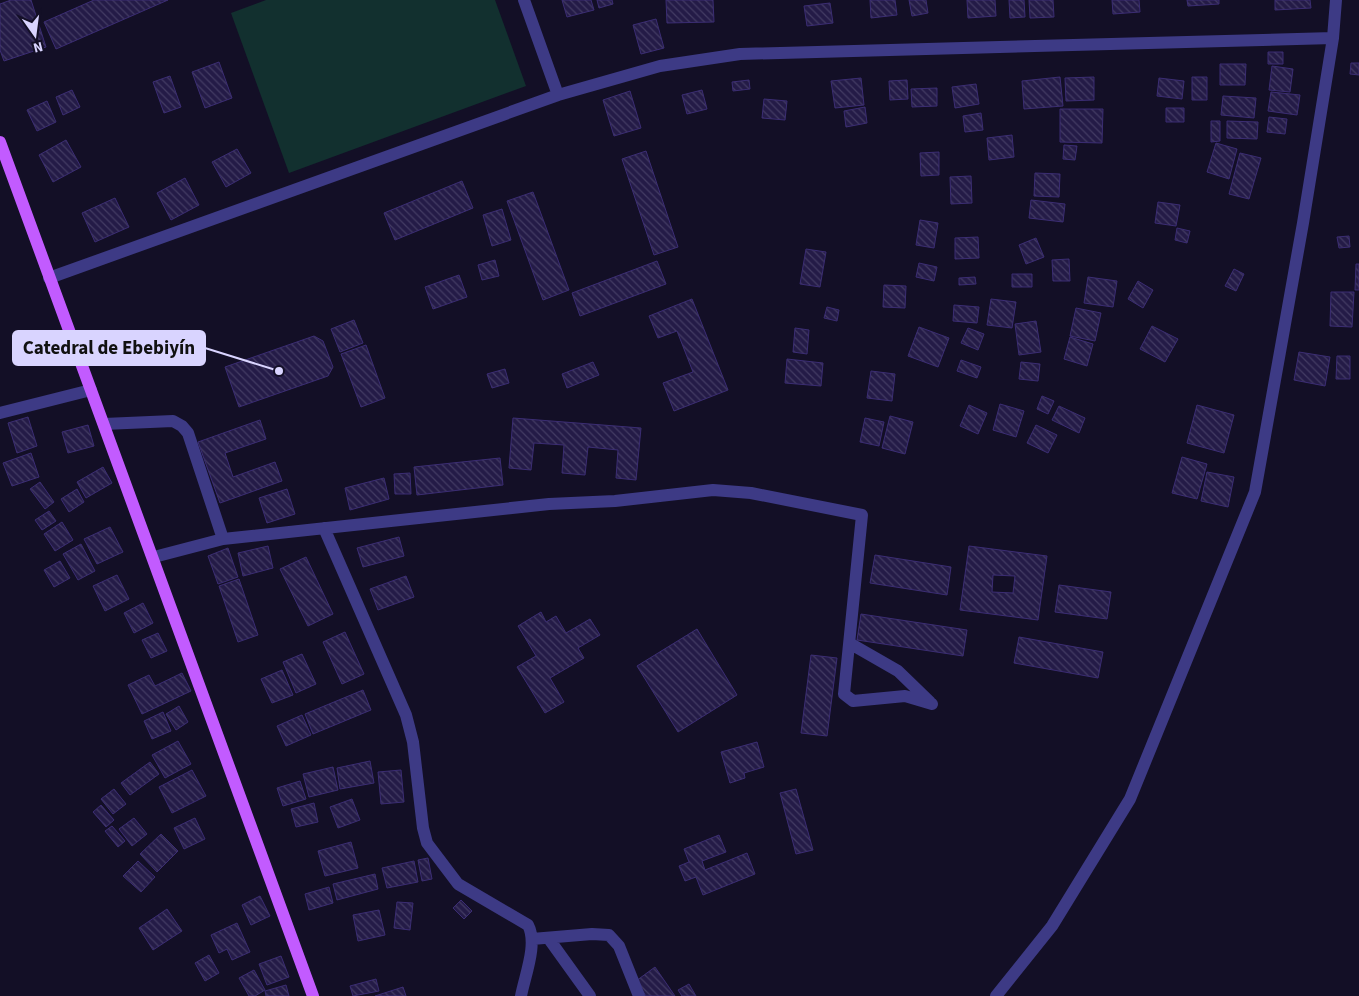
<svg xmlns="http://www.w3.org/2000/svg" width="1359" height="996" font-family="'Source Sans 3',sans-serif">
<style>
.green{fill:#12302f}
.building{fill:url(#building-back-hatch);stroke:#3b2d73;fill-rule:evenodd}
.lines{fill:none;stroke-linecap:round;stroke-linejoin:round}
.minor{stroke:#3d3a85;stroke-width:12}
.major{stroke:#c25bff;stroke-width:12}
.leader{fill:none;stroke:#d9d4ff;stroke-width:2}
.callout-dot{fill:#d9d4ff;stroke:#130f26;stroke-width:2}
.callout{fill:#d9d4ff;stroke:#d9d4ff;stroke-width:2}
.callout-label{font-size:19px;text-anchor:middle;font-weight:bold;fill:#111}
</style>
<defs>
<pattern id="building-back-hatch" width="6" height="6" patternUnits="userSpaceOnUse" patternTransform="scale(1.25)"><rect width="6" height="6" fill="#241b47"/><path d="M-1 5l2 2M0 0l6 6M5-1l2 2" fill="none" stroke="#433b63"/></pattern>
</defs>
<rect width="100%" height="100%" fill="#130f26"/>
<!-- green -->
<path class="green" d="M266,0H495L526,86L289,173L231,13Z"/>
<!-- building -->
<path class="building" d="M11,0H31L46,47L4,61L0,50V4Z
M94,0H168L56,49L44,22Z
M562,0H591L594,10L567,17Z
M597,0H612L613,4L599,8Z
M666,0H713L714,22L667,23Z
M870,0H895L897,15L871,18Z
M909,0H926L928,13L912,16Z
M967,0H995L996,16L968,18Z
M1009,0H1024L1025,17L1010,18Z
M1029,0H1053L1054,17L1030,18Z
M1112,0H1139L1140,12L1113,14Z
M1187,0H1219V4L1188,6Z
M1275,0H1310L1311,8L1275,10Z
M830,3L833,23L807,26L804,6Z
M656,19L664,48L641,54L633,25Z
M1268,52H1283V64H1268Z
M219,62L232,98L205,108L192,72Z
M1351,63H1359V75L1350,74Z
M1220,64H1246L1245,85H1220Z
M1272,66L1293,69L1290,92L1269,90Z
M170,76L181,107L164,113L153,82Z
M1060,77L1063,106L1024,109L1022,81Z
M1094,77V100L1066,101L1065,78Z
M1192,77H1207V100H1192Z
M861,78L864,105L835,108L831,81Z
M1159,78L1184,81L1182,99L1157,96Z
M749,80L750,89L733,91L732,82Z
M907,80L908,99L890,100L889,81Z
M976,84L979,104L955,108L952,87Z
M937,88V106L912,107L911,89Z
M72,90L80,107L63,115L56,97Z
M702,90L707,109L687,114L682,95Z
M630,91L641,128L614,136L603,100Z
M1271,92L1300,95L1297,115L1268,111Z
M1223,96L1256,98L1254,118L1221,115Z
M764,99L787,101L785,120L762,118Z
M47,101L56,122L37,131L27,110Z
M865,107L867,123L846,127L844,111Z
M1166,108H1184V122H1166Z
M1060,109H1103L1102,143L1060,142Z
M981,113L983,130L965,132L963,116Z
M1269,117L1287,119L1285,134L1267,132Z
M1211,121H1220V141L1211,142Z
M1227,121L1258,122L1257,139L1227,138Z
M1012,135L1014,157L989,160L987,138Z
M66,140L81,167L53,182L39,155Z
M1216,143L1237,149L1229,179L1207,172Z
M1064,145L1077,146L1075,160L1063,159Z
M237,149L251,173L226,187L212,162Z
M646,151L678,247L654,255L622,159Z
M939,152V175L921,176L920,153Z
M1240,153L1261,158L1249,199L1229,194Z
M1035,173L1060,174L1059,197L1034,196Z
M971,176L972,203L951,204L950,177Z
M185,178L199,205L171,220L157,193Z
M462,181L473,208L395,240L384,213Z
M533,192L569,290L543,300L507,201Z
M115,198L129,227L95,242L82,213Z
M1031,200L1065,204L1063,222L1029,218Z
M1158,202L1180,205L1176,226L1155,223Z
M502,209L511,240L492,246L483,215Z
M920,220L938,223L934,248L916,245Z
M1177,228L1190,231L1187,243L1175,240Z
M1349,236L1350,247L1339,248L1337,237Z
M978,237L979,258L955,259V238Z
M1036,238L1044,257L1026,264L1019,245Z
M806,249L826,252L820,287L800,284Z
M1069,259L1070,281H1053L1052,260Z
M495,260L499,276L482,280L478,265Z
M657,261L666,284L580,316L572,293Z
M919,263L937,267L934,281L916,277Z
M1356,264H1359V290H1355Z
M1234,269L1244,274L1236,291L1225,286Z
M1012,274H1032V287H1012Z
M459,275L467,297L433,309L425,287Z
M975,277L976,284L959,285V278Z
M1088,277L1117,281L1113,307L1084,303Z
M1138,281L1153,290L1143,308L1128,299Z
M884,285L906,286L905,308L883,307Z
M1331,292H1354L1352,327L1330,326Z
M692,299L728,390L674,411L663,383L693,372L677,331L658,338L649,316Z
M991,299L1016,302L1012,328L987,325Z
M954,305L979,307L977,323L953,321Z
M827,307L839,310L837,321L824,318Z
M1076,308L1101,313L1095,341L1070,336Z
M354,320L363,343L340,352L331,329Z
M1036,321L1041,352L1019,355L1015,324Z
M1152,326L1178,339L1165,362L1140,349Z
M919,327L949,338L938,367L908,356Z
M795,328L809,330L807,354L793,352Z
M968,328L984,334L978,350L961,343Z
M314,336L323,341L333,367L328,376L239,407L225,367Z
M1070,337L1093,344L1087,366L1064,359Z
M366,345L385,398L361,407L341,354Z
M1299,352L1330,357L1325,386L1294,380Z
M1337,356H1350V379H1336Z
M787,359L823,363L821,386L785,383Z
M961,360L981,367L977,378L957,371Z
M593,362L599,375L567,388L562,374Z
M1021,362L1040,364L1038,381L1019,379Z
M505,369L509,383L492,388L487,374Z
M871,371L895,374L892,401L867,398Z
M1042,396L1054,401L1048,414L1037,409Z
M1000,404L1024,411L1016,437L993,430Z
M969,405L987,413L978,434L960,426Z
M1197,405L1234,415L1224,453L1187,443Z
M1059,406L1085,418L1079,433L1052,420Z
M890,416L913,422L905,454L882,448Z
M28,417L37,446L17,453L8,423Z
M513,418L641,428L636,480L616,478L618,450L588,447L585,475L562,473L564,445L534,443L531,470L509,468Z
M865,418L884,422L879,446L860,442Z
M260,420L266,439L225,453L233,477L275,462L282,481L220,503L198,442Z
M88,425L94,446L68,453L62,432Z
M1036,425L1057,435L1048,453L1027,443Z
M31,453L39,477L12,486L3,463Z
M1182,457L1207,464L1197,499L1172,493Z
M500,458L503,485L417,495L414,467Z
M103,467L112,483L86,498L77,482Z
M1207,472L1234,477L1228,507L1201,501Z
M410,473L411,494H395L394,474Z
M384,478L389,499L350,510L345,488Z
M40,482L54,502L45,509L30,489Z
M77,489L84,502L69,512L61,499Z
M287,489L295,514L267,523L259,498Z
M49,511L56,521L42,530L35,520Z
M62,522L73,540L55,551L44,534Z
M110,527L123,552L97,564L84,539Z
M399,537L404,556L363,567L357,548Z
M81,544L95,571L78,580L63,554Z
M268,546L273,568L243,576L238,553Z
M969,546L1047,556L1038,620L960,610ZM993,575L1015,576L1013,593L992,592Z
M228,548L238,577L218,584L208,556Z
M875,555L951,567L947,595L870,583Z
M306,557L333,614L308,626L280,569Z
M60,561L70,578L54,587L44,570Z
M117,575L129,599L105,611L93,586Z
M406,576L414,597L378,610L370,589Z
M239,579L258,635L238,642L219,586Z
M1059,585L1111,592L1107,619L1055,612Z
M143,603L153,623L134,633L124,613Z
M541,612L546,622L556,616L566,633L590,619L600,635L578,648L584,658L550,678L564,702L545,713L517,667L536,656L518,626Z
M861,614L967,630L963,656L857,640Z
M697,629L737,695L678,732L637,666Z
M345,632L364,674L342,684L323,642Z
M158,633L167,651L151,658L142,640Z
M1019,637L1103,652L1098,678L1014,663Z
M302,654L316,684L296,693L283,662Z
M811,655L837,658L827,736L801,733Z
M282,670L293,695L272,703L261,679Z
M182,673L191,691L142,714L128,685L149,675L155,686Z
M363,690L371,710L313,734L305,714Z
M179,706L188,722L176,730L166,714Z
M163,712L171,731L152,739L144,721Z
M302,715L311,735L286,746L277,726Z
M178,741L191,764L165,778L152,755Z
M757,742L764,767L744,773L745,778L730,783L721,752Z
M370,761L374,783L340,789L337,768Z
M150,762L159,774L130,795L121,783Z
M333,767L338,790L309,797L303,774Z
M192,770L206,796L172,813L159,787Z
M401,770L404,802L381,804L378,772Z
M300,781L306,799L283,806L277,788Z
M114,789L126,804L113,814L101,799Z
M796,789L813,850L796,854L780,793Z
M352,799L360,820L338,828L330,807Z
M314,803L318,822L296,827L291,809Z
M101,805L114,820L106,827L93,812Z
M134,818L147,834L132,846L119,829Z
M195,818L205,839L184,849L174,828Z
M112,826L125,841L118,847L105,831Z
M161,834L178,851L157,872L140,854Z
M719,835L726,852L702,861L705,870L747,853L755,874L703,895L696,877L685,881L679,866L689,862L684,849Z
M351,842L358,868L325,876L318,851Z
M428,858L432,879L422,881L418,860Z
M138,861L155,877L141,892L123,876Z
M414,861L418,882L387,888L382,868Z
M375,874L378,889L337,900L333,884Z
M329,887L333,903L309,910L305,894Z
M260,896L270,916L251,925L242,905Z
M461,900L472,911L464,919L453,908Z
M397,902L413,903L410,930L394,928Z
M167,909L182,931L153,950L139,928Z
M379,910L385,935L358,941L353,915Z
M237,923L250,952L232,960L227,949L219,953L211,935Z
M209,955L219,973L205,981L195,963Z
M281,956L289,977L267,985L259,964Z
M655,967L675,996H646L636,981Z
M254,970L265,990L255,996H249L239,978Z
M376,979L379,991L353,996L350,986Z
M689,984L696,996H682L678,990Z
M286,985L289,996H266L265,991Z
M403,987L406,996H375Z"/>
<g class="lines">
<!-- minor -->
<path class="minor" d="M524,0L558,95
M49,278L558,95L660,66L740,54L1333,38
M0,413L91,390
M104,424L173,421L182,426L188,433L223,539
M324,528L406,715L413,742L423,828L427,843L458,884L528,925C538,944 525,975 521,996
M154,557L223,539L549,504L615,501L713,490L751,493L862,515L844,694L853,701L905,696L932,704
M851,644L898,671L930,702
M532,939L592,934L609,935L619,946L639,996
M549,939L590,996
M996,996L1052,926L1130,799L1255,492L1303,223L1333,38L1336,0"/>
<!-- major -->
<path class="major" d="M0,142L313,996"/>
</g>
<!-- callouts -->
<path class="leader" d="M279 371L205 348"/>
<circle class="callout-dot" cx="279" cy="371" r="5"/>
<rect class="callout" x="13" y="331" width="192" height="34" rx="5"/>
<g class="callout-label">
<text x="109" y="354">Catedral de Ebebiyín</text>
</g>
<!-- north arrow -->
<g transform="translate(35 35) rotate(166)" stroke="#130f26" stroke-width="4" paint-order="stroke">
<path d="M0-4L9 19L0 12L-9 19Z" fill="#d9d4ff"/>
<text y="-8" font-size="14" font-weight="bold" text-anchor="middle" fill="#d9d4ff">N</text>
</g>
</svg>
